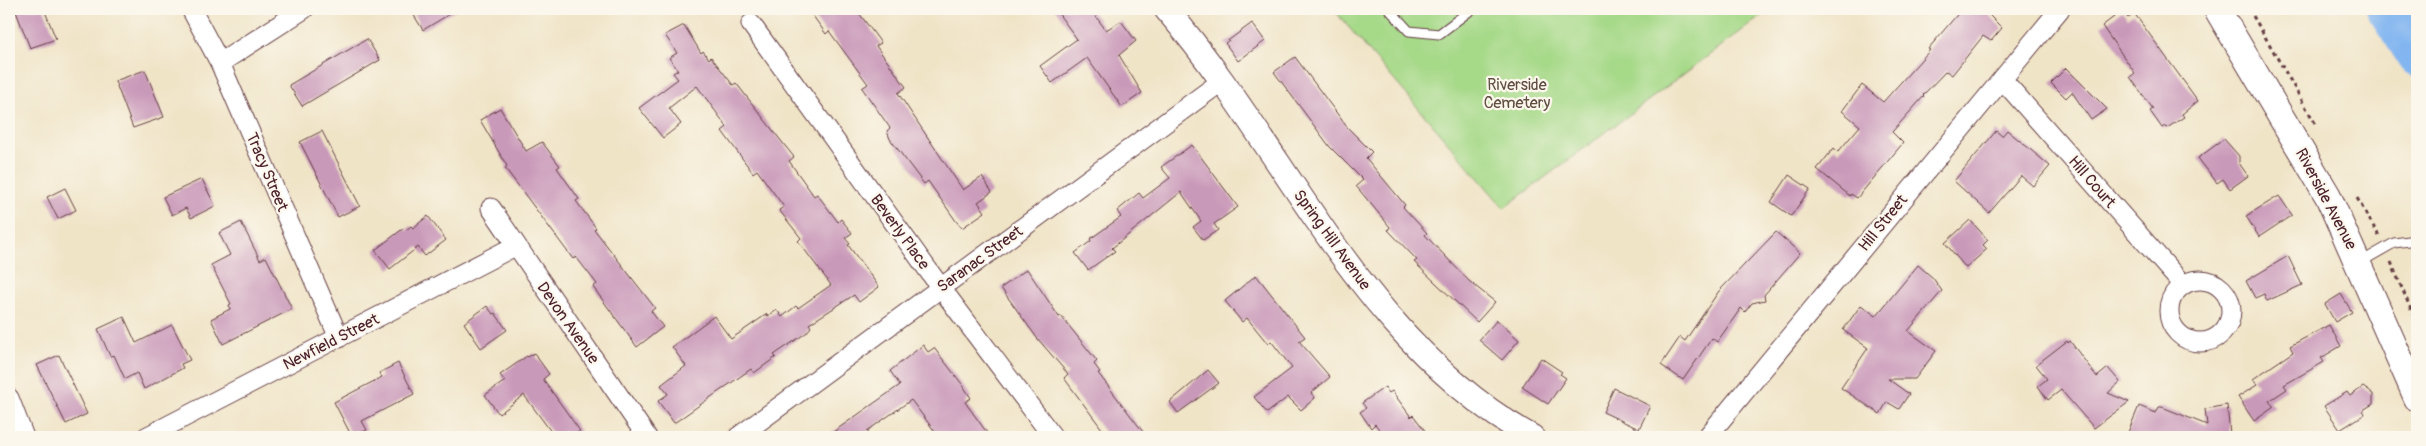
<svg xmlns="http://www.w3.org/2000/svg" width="2426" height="446" font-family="Pangolin,sans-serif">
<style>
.green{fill:#a6d988;stroke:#787c5a}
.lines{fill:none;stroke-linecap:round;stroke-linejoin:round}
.river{stroke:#83b6f0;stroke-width:39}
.building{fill:#c999b9}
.service-casing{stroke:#633d42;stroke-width:11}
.minor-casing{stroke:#633d42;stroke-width:21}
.tertiary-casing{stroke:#633d42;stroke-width:26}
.secondary-casing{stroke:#633d42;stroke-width:28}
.path{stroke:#633d42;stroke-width:3;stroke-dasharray:4 4;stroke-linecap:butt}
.service{stroke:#fff;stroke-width:9}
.minor{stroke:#fff;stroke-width:19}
.tertiary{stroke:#fff;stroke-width:24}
.secondary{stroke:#fff;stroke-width:26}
.labels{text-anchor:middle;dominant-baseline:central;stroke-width:4.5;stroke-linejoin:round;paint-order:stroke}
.park-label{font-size:16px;fill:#614e42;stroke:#fbf7ec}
.street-label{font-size:16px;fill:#4a1f2b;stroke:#fbf7ec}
</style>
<rect width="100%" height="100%" fill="#fbf7ec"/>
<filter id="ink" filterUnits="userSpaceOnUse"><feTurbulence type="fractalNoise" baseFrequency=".02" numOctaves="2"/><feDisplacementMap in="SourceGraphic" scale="10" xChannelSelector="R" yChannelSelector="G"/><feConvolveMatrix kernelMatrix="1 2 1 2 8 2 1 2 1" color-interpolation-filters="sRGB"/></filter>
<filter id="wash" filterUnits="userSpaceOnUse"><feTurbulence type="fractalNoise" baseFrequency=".0096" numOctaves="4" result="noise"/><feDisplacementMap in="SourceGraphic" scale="20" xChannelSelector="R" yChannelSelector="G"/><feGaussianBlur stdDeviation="1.12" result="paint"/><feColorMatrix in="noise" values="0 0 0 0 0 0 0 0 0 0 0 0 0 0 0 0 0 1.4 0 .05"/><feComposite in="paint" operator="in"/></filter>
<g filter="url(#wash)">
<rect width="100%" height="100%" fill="#f0e4c7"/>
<!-- green -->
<path class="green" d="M1333,9H1771L1504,208Z"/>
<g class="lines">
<!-- river -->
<path class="river" d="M2386,9L2417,57"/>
</g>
<g id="blocks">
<!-- building -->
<path class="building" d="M15,9H44L56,39L30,48Z
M410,9H458L423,30Z
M808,9H856L881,43L876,46L906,87L898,93L963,190L982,177L992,192L978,202L985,212L962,228L956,221L928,181L924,184L890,139L887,131L890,128L862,88L868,84L829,31L826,34Z
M1055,9H1090L1106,30L1121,21L1136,41L1119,55L1142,93L1122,107L1087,58L1052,83L1040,66L1077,39Z
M1962,9H1983L2002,28L1991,41L1983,36L1952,75L1946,71L1923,95L1924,96L1892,132L1903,143L1857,198L1851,194L1850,196L1817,169L1834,148L1838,152L1860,126L1842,111L1862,85L1883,102L1930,50L1928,49Z
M2122,11L2128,18L2134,13L2198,101L2182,114L2184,117L2167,128L2165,126L2162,128L2150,111L2153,109L2130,77L2135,73L2102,26Z
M1252,23L1265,41L1238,61L1225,43Z
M684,25L701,53L703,51L709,59L711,57L733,85L736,83L782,142L794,157L789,161L814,196L817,194L838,222L841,219L852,233L845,238L850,244L848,245L879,287L859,302L854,295L809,324L811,327L806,333L774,355L776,357L754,373L751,369L674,423L658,401L668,394L661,385L686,366L672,347L714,316L731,339L767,314L768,316L777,310L782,317L796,306L798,308L831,285L798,241L801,238L779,210L784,207L757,170L753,173L722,131L727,127L697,86L669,108L681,124L663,138L639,108L678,79L673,73L678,70L669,58L677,53L665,35Z
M367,39L380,60L302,106L289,85Z
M1295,57L1347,127L1372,152L1366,158L1405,205L1403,207L1427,233L1425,235L1469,281L1495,302L1477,322L1414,262L1417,260L1388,230L1390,227L1356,186L1363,180L1330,147L1274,72Z
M2066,68L2107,109L2091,120L2072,92L2066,98L2051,83Z
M145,70L164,117L133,128L115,81Z
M500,108L526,151L542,142L560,166L557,168L579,199L576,201L596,228L594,229L655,308L651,311L663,327L637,347L593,287L597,284L576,257L573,259L505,168L507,166L480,120Z
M2007,130L2050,166L2033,186L2021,176L1989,213L1954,181L1996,131L2002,136Z
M322,131L360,206L338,217L300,142Z
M2224,139L2239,156V163L2248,176L2230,189L2223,179L2217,183L2198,158Z
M1192,145L1238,207L1214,224L1218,230L1203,240L1193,227L1201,221L1181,192L1112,248L1115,251L1088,270L1075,253L1091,241L1090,239L1121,217L1117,211L1139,193L1143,198L1170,178L1161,167Z
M1789,175L1810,189L1791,216L1771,202Z
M202,179L215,206L191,218L186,208L172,215L163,197Z
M65,188L76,210L58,219L47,197Z
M2279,196L2292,215L2259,237L2246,216Z
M428,216L446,240L425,256L418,247L390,269L375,250L404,228L406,230L411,226L413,228Z
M1970,220L1988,240L1983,245L1987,249L1966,268L1945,243Z
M241,222L260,260L266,257L292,309L223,344L211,319L230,309L229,305L231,304L211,265L230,255L219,233Z
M1776,232L1800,253L1764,295L1765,300L1752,303L1745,312L1741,308L1717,342L1712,338L1683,380L1661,365L1680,337L1685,341L1719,291Z
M2288,256L2302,285L2267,301L2264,294L2255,298L2246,281Z
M1918,265L1933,278L1942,291L1908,331L1936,351L1915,379H1888L1909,394L1899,409L1887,402L1880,414L1841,388L1868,348L1843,330L1861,305L1876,316Z
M1027,269L1059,317L1061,316L1097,361L1094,364L1100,372L1098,373L1147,437H1108L1064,378L1068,374L1037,338L1001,288Z
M1256,275L1305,337L1299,341L1330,377L1311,393L1315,398L1301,410L1288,397L1267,413L1254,397L1292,368L1271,341L1268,344L1247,318L1242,322L1225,301Z
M2341,294L2352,312L2335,322L2325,304Z
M487,306L493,314L495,313L507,330L481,348L464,323Z
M124,317L136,343L172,325L190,360L181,364L183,368L144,389L137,373L125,379L114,355L110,356L98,329Z
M1497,320L1519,340L1502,360L1479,340Z
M2329,325L2341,346L2321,358L2324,362L2284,385L2287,389L2269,401L2274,407L2254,421L2238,397L2257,385L2253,379L2293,352L2290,346Z
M2067,341L2068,343L2070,341L2097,377L2108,368L2120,382L2108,393L2129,402L2094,428L2061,390L2048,400L2038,386L2047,379L2036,365Z
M923,345L928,352L934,348L962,384L971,398L965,402L990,437H939L911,400L867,431L872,437H826L900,385L890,371Z
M534,353L549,374L543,379L580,431L571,437H555L524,395L499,414L485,395L505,381L500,375L527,356L528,357Z
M59,355L87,414L66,424L37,365Z
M1541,358L1562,372L1560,374L1566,378L1548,404L1522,387Z
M398,363L414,394L362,421L367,430L352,437L334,402L382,377L379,373Z
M1208,370L1219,383L1178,413L1170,402Z
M1385,387L1389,393L1392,391L1411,417L1413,415L1430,437H1385L1375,424L1371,428L1360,412L1366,408L1362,403Z
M2363,387L2373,394V404L2363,410L2365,414L2340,430L2324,406L2347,392L2350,396Z
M1614,388L1650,406L1639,429L1603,412Z
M2227,405L2230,434L2236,437H2126L2139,406L2156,413L2159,407H2162L2207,425L2205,409Z"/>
</g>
</g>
<g filter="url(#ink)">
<use href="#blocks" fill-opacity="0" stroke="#633d42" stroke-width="1"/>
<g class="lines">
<!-- service casing -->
<g class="service-casing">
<path id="service" d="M1389,9L1409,31L1439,34L1472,9
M2359,263L2394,243L2417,240"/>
</g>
<!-- minor casing -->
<g class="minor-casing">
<path id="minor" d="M191,9L220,63L339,338
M751,24L941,288L1053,437
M220,63L304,9
M2002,79L2183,285
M491,208L647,437
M2169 311a31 31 0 1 1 62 0a31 31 0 1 1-62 0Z
M9,398L24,437
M146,437L515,246
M738,437L1222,81
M1707,437L2060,9"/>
</g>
<!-- tertiary casing -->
<g class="tertiary-casing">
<path id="tertiary" d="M1166,9C1288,150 1362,343 1532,437"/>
</g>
<!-- secondary casing -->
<g class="secondary-casing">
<path id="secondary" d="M2217,9L2328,196L2417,398"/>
</g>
<!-- path -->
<path class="path" d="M2249,9L2315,123
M2357,198L2379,236
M2391,262L2417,324"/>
<!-- service -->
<use href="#service" class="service"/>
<!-- minor -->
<use href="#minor" class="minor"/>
<!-- tertiary -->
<use href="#tertiary" class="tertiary"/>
<!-- secondary -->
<use href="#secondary" class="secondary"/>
</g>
</g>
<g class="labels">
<!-- park labels -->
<g class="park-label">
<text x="1517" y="85">Riverside<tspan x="1517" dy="18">Cemetery</tspan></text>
</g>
<!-- street labels -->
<g class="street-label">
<text transform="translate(267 172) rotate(67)">Tracy Street</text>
<text transform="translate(2092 182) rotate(49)">Hill Court</text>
<text transform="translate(2326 199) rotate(62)">Riverside Avenue</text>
<text transform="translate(1883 223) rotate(-51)">Hill Street</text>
<text transform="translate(900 232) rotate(54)">Beverly Place</text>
<text transform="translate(1332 240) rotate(54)">Spring Hill Avenue</text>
<text transform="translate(980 259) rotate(-36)">Saranac Street</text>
<text transform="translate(568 323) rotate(55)">Devon Avenue</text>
<text transform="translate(331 342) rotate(-27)">Newfield Street</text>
</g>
</g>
<!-- margin -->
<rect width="2426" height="446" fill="none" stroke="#fbf7ec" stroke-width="30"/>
</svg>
